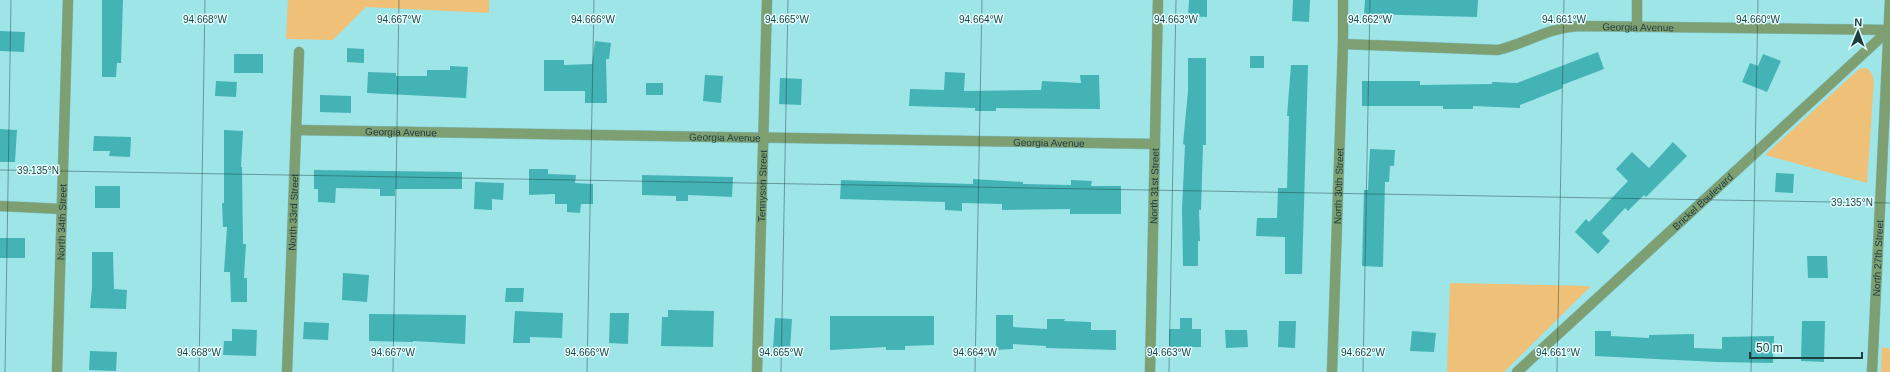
<svg xmlns="http://www.w3.org/2000/svg" width="1890" height="372" font-family="Helvetica,sans-serif">
<style>
.green{fill:#eec078}
.building{fill:#44b3b6}
.lines{fill:none;stroke-linecap:round;stroke-linejoin:round}
.minor-casing{stroke:#82c0c2;stroke-width:11}
.tertiary-casing{stroke:#82c0c2;stroke-width:11}
.minor{stroke:#7d9f72;stroke-width:10}
.tertiary{stroke:#7d9f72;stroke-width:10}
.ticks{fill:none;stroke:#1f3d3e;stroke-width:1;stroke-opacity:0.45}
.labels{text-anchor:middle;dominant-baseline:central;stroke-width:3;stroke-linejoin:round;paint-order:stroke}
.street-label{font-size:10px;fill:#1f3d3e;stroke:#e2fefe}
.ticks-label{font-size:10px;text-anchor:middle;fill:#1f3d3e;stroke:#e2fefe;stroke-width:3;stroke-linejoin:round;paint-order:stroke}
</style>
<rect width="100%" height="100%" fill="#9ee5e7"/>
<!-- green -->
<path class="green" d="M288,0H489V13L366,7L333,40L286,39Z
M1867,68L1872,74L1874,82L1867,183L1765,155L1859,69Z
M1450,283L1591,286L1504,372H1447Z
M1882,347L1890,349V372H1881Z"/>
<!-- building -->
<path class="building" d="M102,0H123L121,63H117L116,77H102Z
M1189,0H1207V17L1188,16Z
M1293,0H1310L1309,22L1292,21Z
M1365,0H1478L1477,17L1364,14Z
M0,31L25,32L24,52L0,51Z
M595,41L611,43L609,59H606L607,103H585V91H544V60H564V65L592,64Z
M347,48L364,49V63L347,62Z
M1598,52L1604,69L1562,85L1563,88L1520,105V108L1473,106V109H1443V106H1362V81H1420V85L1492,84V82L1517,83Z
M234,54H263V73H234Z
M1763,54L1781,61L1767,92L1742,82L1750,63L1758,66Z
M1250,56H1264V68H1250Z
M1188,58H1206V145H1203L1201,210H1199L1200,241H1198V266H1183L1182,209L1185,145L1183,144L1188,91Z
M1291,65H1308L1302,274H1285V237L1256,236L1257,218H1277L1278,188H1287L1289,116H1287Z
M450,66L468,67L466,98L367,93L368,72L396,73V76H427V70H450Z
M945,72L965,73L964,91L1041,90L1042,81L1081,83L1080,75H1099L1100,109L996,108V111H975V108L909,106L910,89L944,90Z
M705,75L723,76L721,103L703,101Z
M780,78L802,79L801,105L779,104Z
M216,81L237,82L236,97L215,96Z
M646,83H663V95H646Z
M320,95L351,96V113L320,112Z
M0,129L17,130L15,162H0Z
M224,130L243,131L241,167H242L243,244H246L244,278H247V302H231L230,272H224L227,227H223L222,203H224Z
M94,136L131,137L130,157L109,156L110,151H93Z
M1673,142L1687,156L1646,197L1644,195L1628,211L1625,208L1602,233L1610,241L1598,254L1575,232L1586,219L1589,222L1628,181L1616,169L1632,152L1649,168Z
M1370,149L1395,150L1394,166H1390L1389,182H1385L1383,267L1362,266L1364,190H1368Z
M529,169H548V174L576,175L575,183L593,184V204H581L580,213L567,212V204H555V194L529,195Z
M314,170L462,172V189H395V196H380V189L336,188L335,203L318,202V189H314Z
M1776,173L1794,174L1793,193L1775,192Z
M642,175L733,177L732,197L688,195V201H676V196L642,195Z
M973,179L1023,182V184L1071,185V180L1092,181L1091,186H1121V214H1070V209L1002,210V204L962,203V211L945,210V202L840,199L841,180L973,184Z
M475,182L504,183L503,200L492,199V210L474,209Z
M95,186H120V208H95Z
M0,238H25V258H0Z
M92,252H113L114,289L127,290L126,309L90,308L92,288Z
M1807,256H1827L1828,278H1808Z
M343,273L369,275L367,302L342,300Z
M506,288H524L523,302H505Z
M668,310L714,311L713,347L661,346L662,317H668Z
M515,311L563,313L562,338L530,337V343H513Z
M610,313H629L628,344L609,343Z
M369,314L466,315L465,344L413,341V342L369,341Z
M996,315H1013V327L1047,329V319H1065L1064,321L1091,322V330H1116V350L1046,348V346L1013,344V349L996,350Z
M830,316H934V345L905,346V350H886V347L830,350Z
M775,318L792,319L790,349L773,348Z
M1180,318H1192V329H1201V347H1169V329H1180Z
M1279,321H1296L1295,348L1278,347Z
M1802,321H1825L1824,362L1801,361Z
M304,322L329,323L328,340L303,339Z
M232,329L257,330L256,356L223,355L224,341H232Z
M1225,330H1247L1248,347L1226,348Z
M1412,331L1436,333L1434,352L1410,351Z
M1595,331H1611V336L1649,338V335L1694,334V348L1722,349V337L1774,336L1773,363L1717,362L1595,356Z
M90,351L117,352L116,371L89,370Z"/>
<g class="lines">
<!-- minor casing -->
<g class="minor-casing">
<g id="minor">
<path d="M1637,27V0"/>
<path id="s1" d="M1343,44L1498,50C1528,43 1546,28 1579,26L1890,30"/>
<path id="s2" d="M296,130L1155,144"/>
<path d="M0,206L62,209"/>
<path id="s3" d="M57,372L68,0"/>
<path id="s4" d="M287,372L299,52"/>
<path id="s5" d="M757,372L767,0"/>
<path id="s6" d="M1150,372L1158,0"/>
<path id="s7" d="M1332,372L1343,44V0"/>
<path id="s8" d="M1517,372L1889,30"/>
</g>
</g>
<!-- tertiary casing -->
<g class="tertiary-casing">
<g id="tertiary">
<path id="s9" d="M1872,372L1890,0"/>
</g>
</g>
<!-- minor -->
<use href="#minor" class="minor"/>
<!-- tertiary -->
<use href="#tertiary" class="tertiary"/>
</g>
<!-- ticks -->
<path class="ticks" d="M0,170L1890,203M5,372L11,0M199,372L205,0M393,372L399,0M587,372L594,0M781,372L788,0M975,372L982,0M1169,372L1176,0M1363,372L1370,0M1557,372L1564,0M1751,372L1758,0"/>
<g class="labels">
<!-- street labels -->
<g class="street-label">
<text stroke="none"><textPath href="#s1" startOffset="299">Georgia Avenue</textPath></text>
<text stroke="none"><textPath href="#s2" startOffset="105">Georgia Avenue</textPath></text>
<text stroke="none"><textPath href="#s2" startOffset="429">Georgia Avenue</textPath></text>
<text stroke="none"><textPath href="#s2" startOffset="753">Georgia Avenue</textPath></text>
<text stroke="none"><textPath href="#s5" startOffset="186">Tennyson Street</textPath></text>
<text stroke="none"><textPath href="#s6" startOffset="186">North 31st Street</textPath></text>
<text stroke="none"><textPath href="#s7" startOffset="186">North 30th Street</textPath></text>
<text stroke="none"><textPath href="#s8" startOffset="252">Brickel Boulevard</textPath></text>
<text stroke="none"><textPath href="#s4" startOffset="160">North 33rd Street</textPath></text>
<text stroke="none"><textPath href="#s3" startOffset="150">North 34th Street</textPath></text>
<text stroke="none"><textPath href="#s9" startOffset="114">North 27th Street</textPath></text>
</g>
</g>
<g class="ticks-label">
<text x="205" y="23">94.668°W</text>
<text x="399" y="23">94.667°W</text>
<text x="593" y="23">94.666°W</text>
<text x="787" y="23">94.665°W</text>
<text x="981" y="23">94.664°W</text>
<text x="1176" y="23">94.663°W</text>
<text x="1370" y="23">94.662°W</text>
<text x="1564" y="23">94.661°W</text>
<text x="1758" y="23">94.660°W</text>
<text x="38" y="174">39.135°N</text>
<text x="1852" y="206">39.135°N</text>
<text x="199" y="356">94.668°W</text>
<text x="393" y="356">94.667°W</text>
<text x="587" y="356">94.666°W</text>
<text x="781" y="356">94.665°W</text>
<text x="975" y="356">94.664°W</text>
<text x="1169" y="356">94.663°W</text>
<text x="1363" y="356">94.662°W</text>
<text x="1558" y="356">94.661°W</text>
</g>
<!-- north arrow -->
<g transform="translate(1858 32) rotate(1)" stroke="#e2fefe" stroke-width="3" paint-order="stroke">
<path d="M0-3L7 15L0 10L-7 15Z" fill="#1f3d3e"/>
<text y="-6" font-size="11" font-weight="bold" text-anchor="middle" fill="#1f3d3e">N</text>
</g>
<!-- scale -->
<path d="M1750 352v6h112v-6" fill="none" stroke="#1f3d3e" stroke-width="2"/>
<text x="1756" y="352" font-size="12" fill="#1f3d3e" stroke="#e2fefe" stroke-width="3" paint-order="stroke">50 m</text>
</svg>
